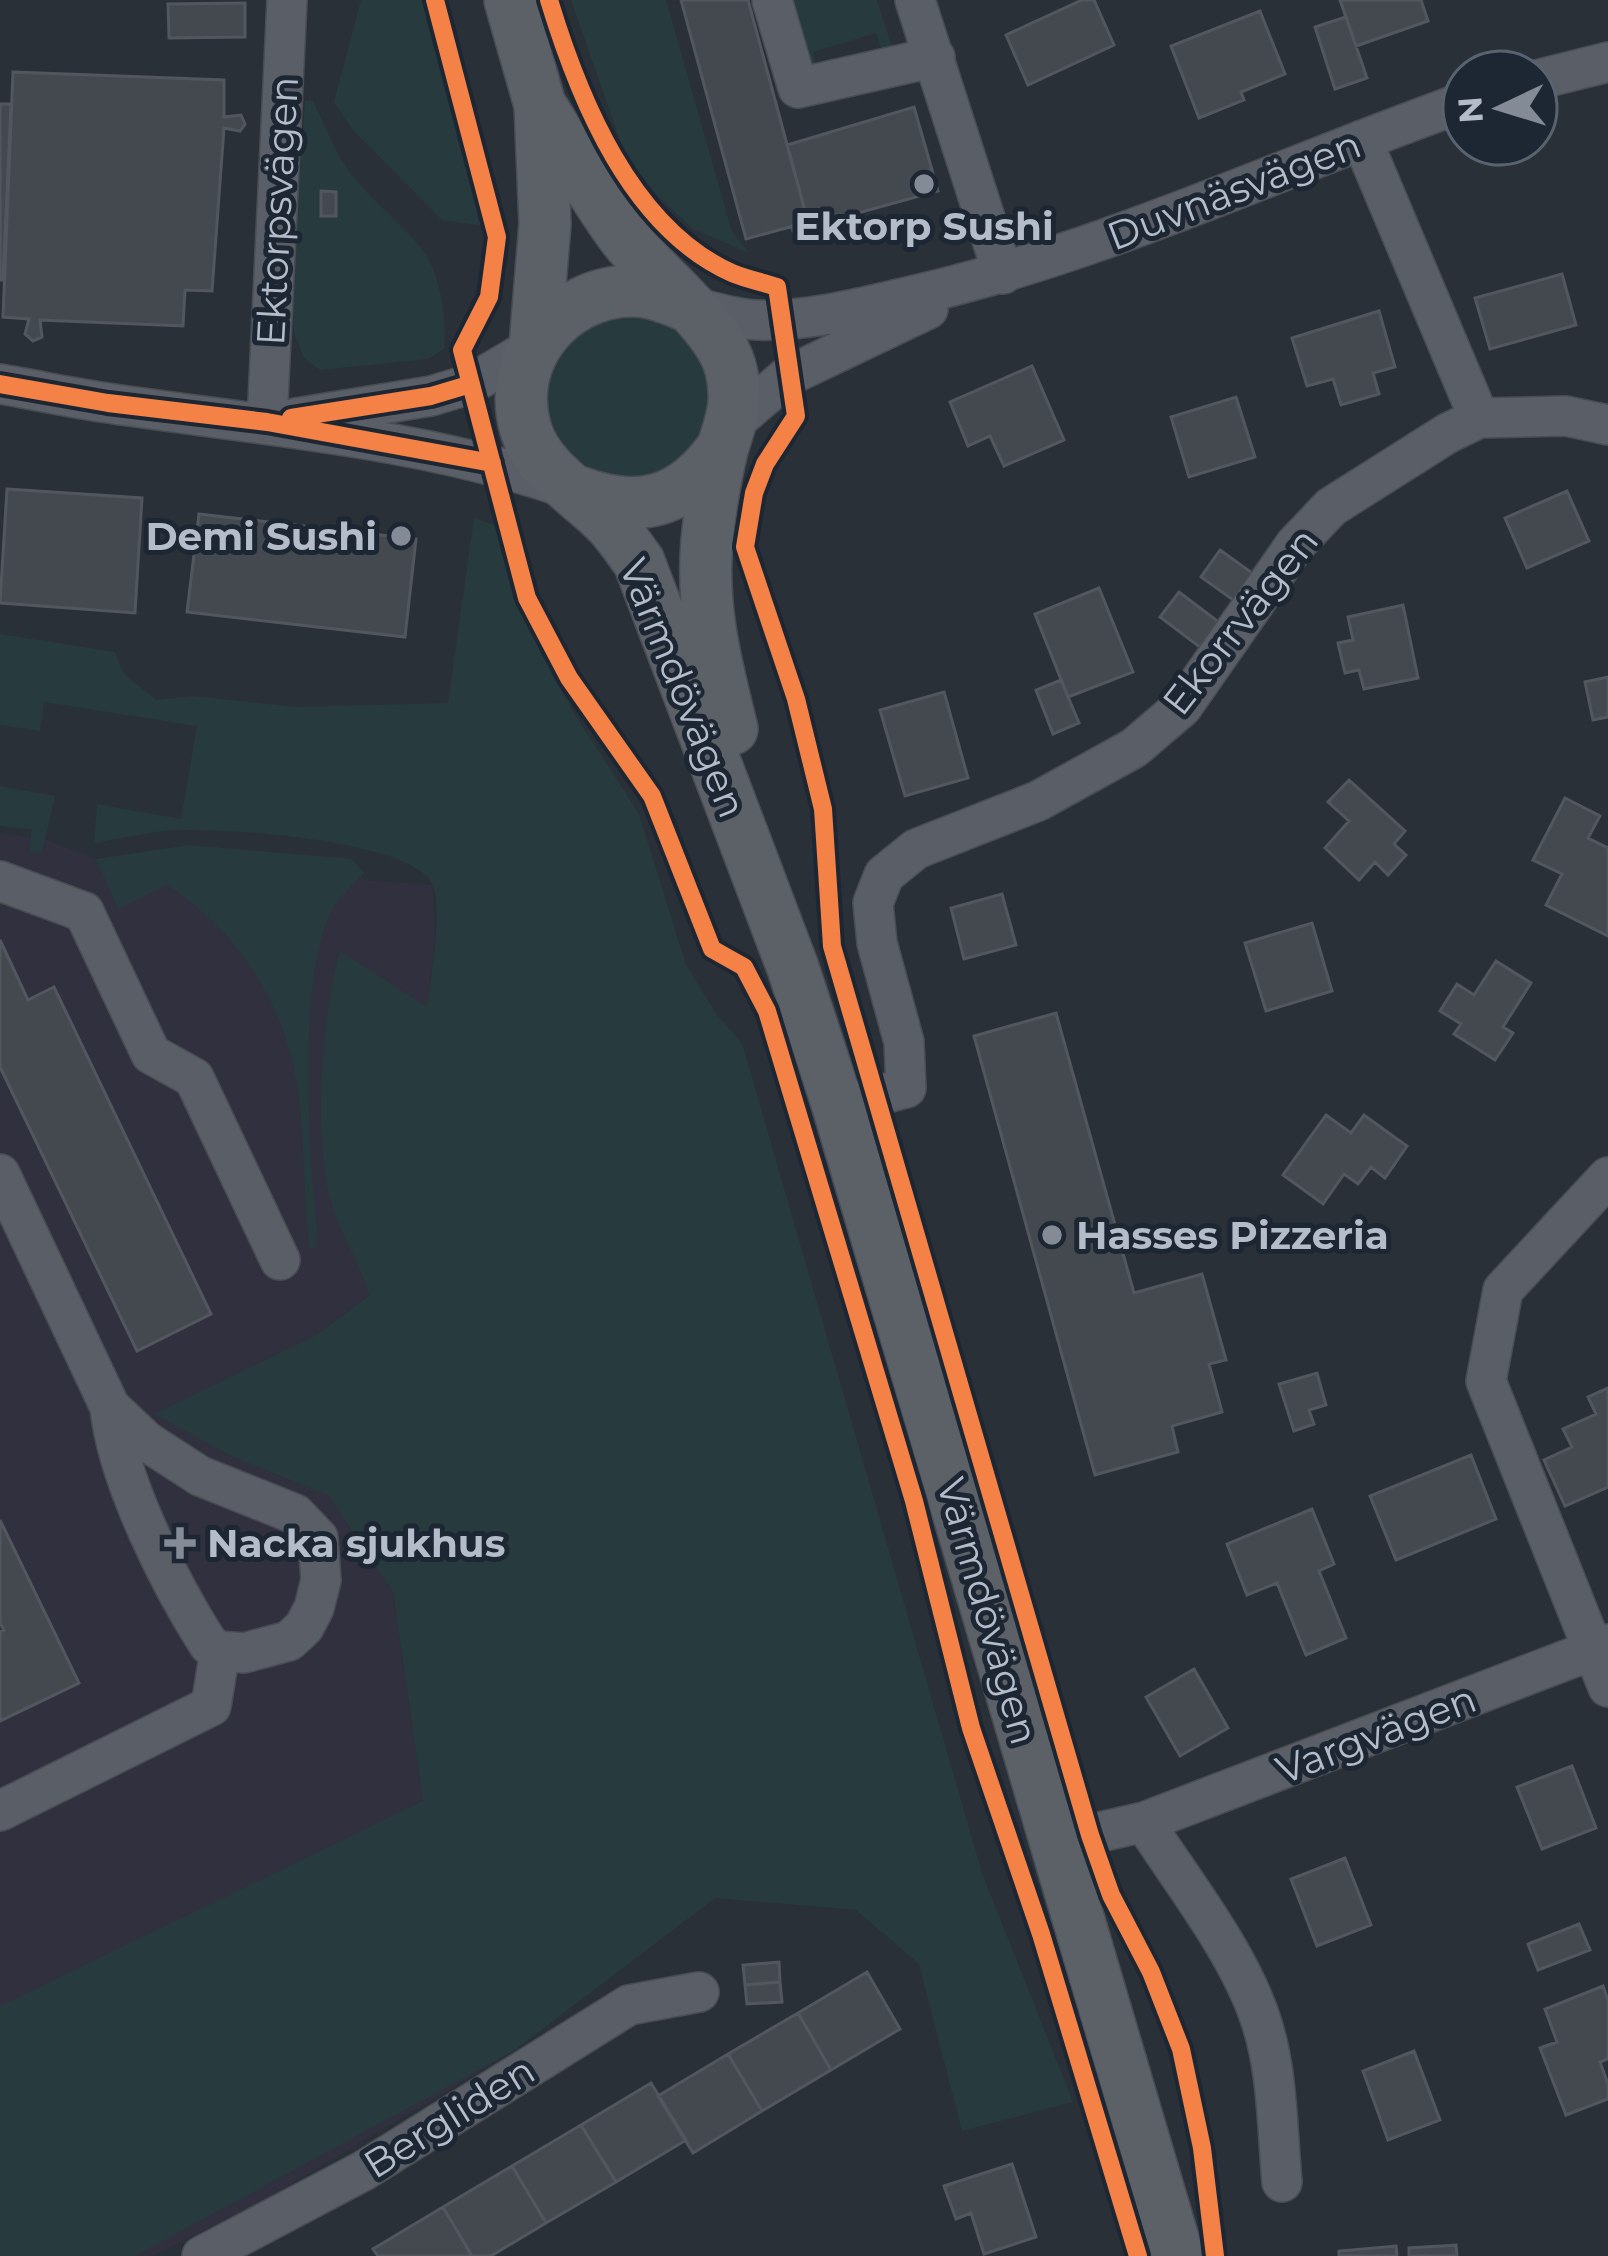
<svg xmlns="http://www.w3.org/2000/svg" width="1608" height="2256" font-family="Montserrat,sans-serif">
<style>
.medical{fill:#31303e}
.green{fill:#273a3e}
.building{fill:#444950;stroke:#52575f;stroke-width:3}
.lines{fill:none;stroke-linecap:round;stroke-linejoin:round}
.minor-casing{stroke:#484c53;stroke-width:42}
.major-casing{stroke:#484c55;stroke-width:54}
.minor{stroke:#5a5e66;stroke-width:39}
.major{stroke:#5c6168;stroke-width:51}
.cycleway-casing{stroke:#1d2633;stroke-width:26}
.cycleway{stroke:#f48246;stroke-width:18}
.poi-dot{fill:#848b96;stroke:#1d2633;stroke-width:4.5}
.labels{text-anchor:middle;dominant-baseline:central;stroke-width:10;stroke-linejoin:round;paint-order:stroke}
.street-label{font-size:39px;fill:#b4bcc9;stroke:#1d2633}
.poi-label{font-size:39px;font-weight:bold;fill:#b4bcc9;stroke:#1d2633;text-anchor:start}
</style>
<rect width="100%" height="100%" fill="#2a3038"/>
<!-- medical -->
<path class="medical" d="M0,833L45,839L96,859L189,845L352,859L363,880L433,885L435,938L428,1007L329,1193L371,1294L315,1336L155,1414L233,1457L328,1495L393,1592L423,1801L515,2050L258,2204L152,2256H0Z"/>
<!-- green -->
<path class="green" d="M361,0H428L469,140L484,226L442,220L351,128L334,102Z
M571,0H666L732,232L749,253L693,229L660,198L627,160Z
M780,0H877L892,47L882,51L876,33L813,52L816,67L806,64Z
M305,100L313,101C325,124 335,154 352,175C412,247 444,239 445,348L428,359L320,370L304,358L294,333L292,289Z
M614,309L671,317L717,383L695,451C683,458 669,471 655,476C581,503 507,394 565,339C578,326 599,318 614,309Z
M474,518L497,526L517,602L572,710L639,814L686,965L717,1015L742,1043L982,1873L1073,2102L962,2131L919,1964L856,1910L715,1898L515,2050L135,2256H0V2006L423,1801L393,1592L328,1495L233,1457L154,1414L315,1336L370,1295C358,1261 336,1226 328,1191C314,1123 322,1017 340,951L427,1007C431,981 442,909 433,886C417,840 223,828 177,830C149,831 121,839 94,843L97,804L181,819L197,726L44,702L40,731L0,725V634L115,652L124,674L156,700L193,696L297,707L448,703Z
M0,786L55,796L42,852L29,853L32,829L0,826Z
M189,845L352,859L364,873C352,886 336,900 329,916C298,984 309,1154 317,1230L316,1247L310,1249C303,1200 305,1149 299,1100C290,1013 241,932 167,885L118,909L96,859Z"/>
<!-- building -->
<path class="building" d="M681,0H748L808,222L746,239Z
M1082,0H1094L1114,45L1028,85L1006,35Z
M1340,0H1421L1428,21L1356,46Z
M245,3V37L169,38L168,4Z
M1260,11L1285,74L1241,92L1244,100L1199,118L1171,46Z
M1346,17L1367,78L1335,89L1315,27Z
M13,72L224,80V117L241,115L245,124L240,131L224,128L212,291L185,290L183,326L40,320L42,337L33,341L25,334L29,319L3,317Z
M0,104H11L3,280H0Z
M914,107L938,191L793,231L792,226L808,222L787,145Z
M321,191L336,192V216H321Z
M1562,274L1576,325L1490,349L1475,298Z
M1379,311L1395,367L1373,373L1379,394L1341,405L1333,379L1307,386L1292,338Z
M1032,366L1064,440L1004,466L990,436L968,446L950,402Z
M1236,397L1255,457L1189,477L1171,417Z
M7,489L142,498L135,613L0,603Z
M1567,491L1589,541L1527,568L1505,518Z
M199,514L416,539L405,637L187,612Z
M1220,550L1255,575L1236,602L1201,577Z
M1099,588L1133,672L1068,697L1035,614Z
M1179,592L1220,623L1201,648L1160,617Z
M1403,605L1418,678L1364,689L1359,670L1345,673L1338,643L1353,640L1348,617Z
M1608,677V717L1593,720L1585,682Z
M1061,680L1079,723L1053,734L1036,690Z
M944,692L968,778L905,796L880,710Z
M1349,780L1405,831L1394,844L1406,855L1388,875L1375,862L1359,880L1325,848L1349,821L1328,802Z
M1565,798L1600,816L1588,838L1608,848V936L1546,905L1562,874L1533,860Z
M1002,894L1016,945L964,959L951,908Z
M1312,923L1332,991L1266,1011L1245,943Z
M0,940L28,1000L54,987L211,1314L137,1351L0,1067Z
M1496,961L1531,983L1503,1027L1513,1033L1495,1060L1454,1034L1461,1024L1440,1011L1457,984L1474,995Z
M1056,1013L1134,1293L1202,1274L1226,1360L1209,1364L1222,1412L1172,1426L1178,1452L1095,1475L974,1036Z
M1326,1115L1351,1133L1364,1115L1407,1146L1385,1178L1371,1167L1358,1184L1344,1174L1323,1204L1283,1175Z
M1317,1373L1326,1405L1309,1410L1314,1424L1294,1431L1279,1384Z
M1608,1388V1487L1565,1506L1544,1460L1572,1447L1563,1429L1596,1414L1588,1397Z
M1471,1455L1496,1519L1396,1560L1370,1496Z
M1312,1509L1334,1564L1319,1571L1346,1638L1306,1655L1277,1583L1247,1595L1227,1544Z
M0,1520L79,1683L0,1721V1632L4,1630L0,1623Z
M1194,1669L1228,1728L1180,1756L1146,1697Z
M1572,1766L1596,1828L1542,1849L1517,1787Z
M1345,1858L1371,1925L1317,1946L1291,1879Z
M1579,1924L1590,1950L1538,1970L1528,1944Z
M779,1962L780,1982L745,1985L743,1965Z
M867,1972L900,2029L831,2070L798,2013Z
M780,1982L782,2002L747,2004L745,1985Z
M1603,1986L1608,2000V2059L1600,2062L1608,2084V2099L1566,2115L1540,2048L1557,2042L1545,2009Z
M798,2013L831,2070L762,2111L728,2054Z
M1414,2051L1440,2120L1388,2140L1363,2071Z
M728,2054L762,2111L693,2153L658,2096Z
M651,2083L686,2140L616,2182L581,2125Z
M581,2125L616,2182L546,2223L512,2166Z
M1012,2164L1036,2237L984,2254L971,2213L956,2219L944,2186Z
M512,2166L546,2223L491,2256H472L443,2207Z
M443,2207L472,2256H378L373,2249Z
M1456,2245L1457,2256H1409V2248Z
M1396,2246L1397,2256H1339V2251Z"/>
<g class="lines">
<!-- minor casing -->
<g class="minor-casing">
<path id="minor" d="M772,0L798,88L935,57
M915,0L1003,274
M1536,80L1608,62
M1362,140L1479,418
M685,305C708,310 733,319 757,320C810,322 868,306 920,294C1108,250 1282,167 1464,102
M0,384C36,390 72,398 108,403C262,426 419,437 566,488
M296,418L431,396L471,384L535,346
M267,422L287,0
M733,423L788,376L928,309
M0,881L84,912L151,1054L194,1078L280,1260
M838,1106L906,1088L904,1042L877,943L873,903L884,875L916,849L1038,801L1134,748L1182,707L1295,545L1331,507L1448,433L1479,418L1566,416L1608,425
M0,1174L110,1407L146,1441L200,1476L295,1514L318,1538L321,1580L314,1608L304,1627L289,1641L244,1653L220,1651L209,1645C170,1584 117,1479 110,1407
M1608,1177L1503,1290L1486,1381L1608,1687
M0,1811L211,1706L220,1651
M1144,1822C1182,1881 1236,1949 1259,2015C1278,2067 1277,2128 1282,2182
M1056,1842L1144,1822L1608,1644
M202,2256L363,2171L629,2005L699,1992"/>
</g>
<!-- major casing -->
<g class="major-casing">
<path id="major" d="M510,0L540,105L545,224L535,346
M540,105C568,149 593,196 624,237C654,276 721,325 731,370C739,404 731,420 722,450C715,479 710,511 707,540C701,609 716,664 732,729
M685,305C668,298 651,291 632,291C561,291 504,359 526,430C539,472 582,494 611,525C621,536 630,550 639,562L793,968L838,1106L1178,2256
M576,491C639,515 684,503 723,447"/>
</g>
<!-- minor -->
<use href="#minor" class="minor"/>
<!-- major -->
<use href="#major" class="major"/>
<!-- cycleway casing -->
<g class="cycleway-casing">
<path id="cycleway" d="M435,0L497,237L489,297L462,350L527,598L569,678L652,796L712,949L744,967L767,1011L914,1501L971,1728L1041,1934L1138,2256
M549,0C579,99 631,228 732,273C746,279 762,282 777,287L796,416L765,464L754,493L745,547L796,699L823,809L832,946L1090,1835L1111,1895L1151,1972L1181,2049L1202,2148L1215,2256
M0,384L108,403L267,422L492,463
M291,418L431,396L471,384"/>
</g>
<!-- cycleway -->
<use href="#cycleway" class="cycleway"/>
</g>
<!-- markers -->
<g class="poi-dot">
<circle cx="924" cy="184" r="12"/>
<circle cx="401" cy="536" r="12"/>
<circle cx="1052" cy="1235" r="12"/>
<path d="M174 1525h12v12h12v12h-12v12h-12v-12h-12v-12h12z"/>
</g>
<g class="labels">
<!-- street labels -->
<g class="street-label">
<text transform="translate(1234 190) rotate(-21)">Duvnäsvägen</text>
<text transform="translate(277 211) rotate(-87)">Ektorpsvägen</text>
<text transform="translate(1240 621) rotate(-52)">Ekorrvägen</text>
<text transform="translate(683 688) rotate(68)">Värmdövägen</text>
<text transform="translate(988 1611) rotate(74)">Värmdövägen</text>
<text transform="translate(1376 1734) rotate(-21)">Vargvägen</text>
<text transform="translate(449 2117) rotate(-32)">Bergliden</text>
</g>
<!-- poi labels -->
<g class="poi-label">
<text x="924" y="226" text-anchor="middle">Ektorp Sushi</text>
<text x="377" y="536" text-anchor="end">Demi Sushi</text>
<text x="1076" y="1235">Hasses Pizzeria</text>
<text x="207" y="1543">Nacka sjukhus</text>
</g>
</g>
<!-- north arrow -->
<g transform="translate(1500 108) rotate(266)"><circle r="57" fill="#1d2633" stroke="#59626f" stroke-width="3"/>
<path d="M0-9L21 45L0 30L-21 45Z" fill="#848b96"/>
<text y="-18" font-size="33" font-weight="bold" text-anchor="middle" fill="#b4bcc9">N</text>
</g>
</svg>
